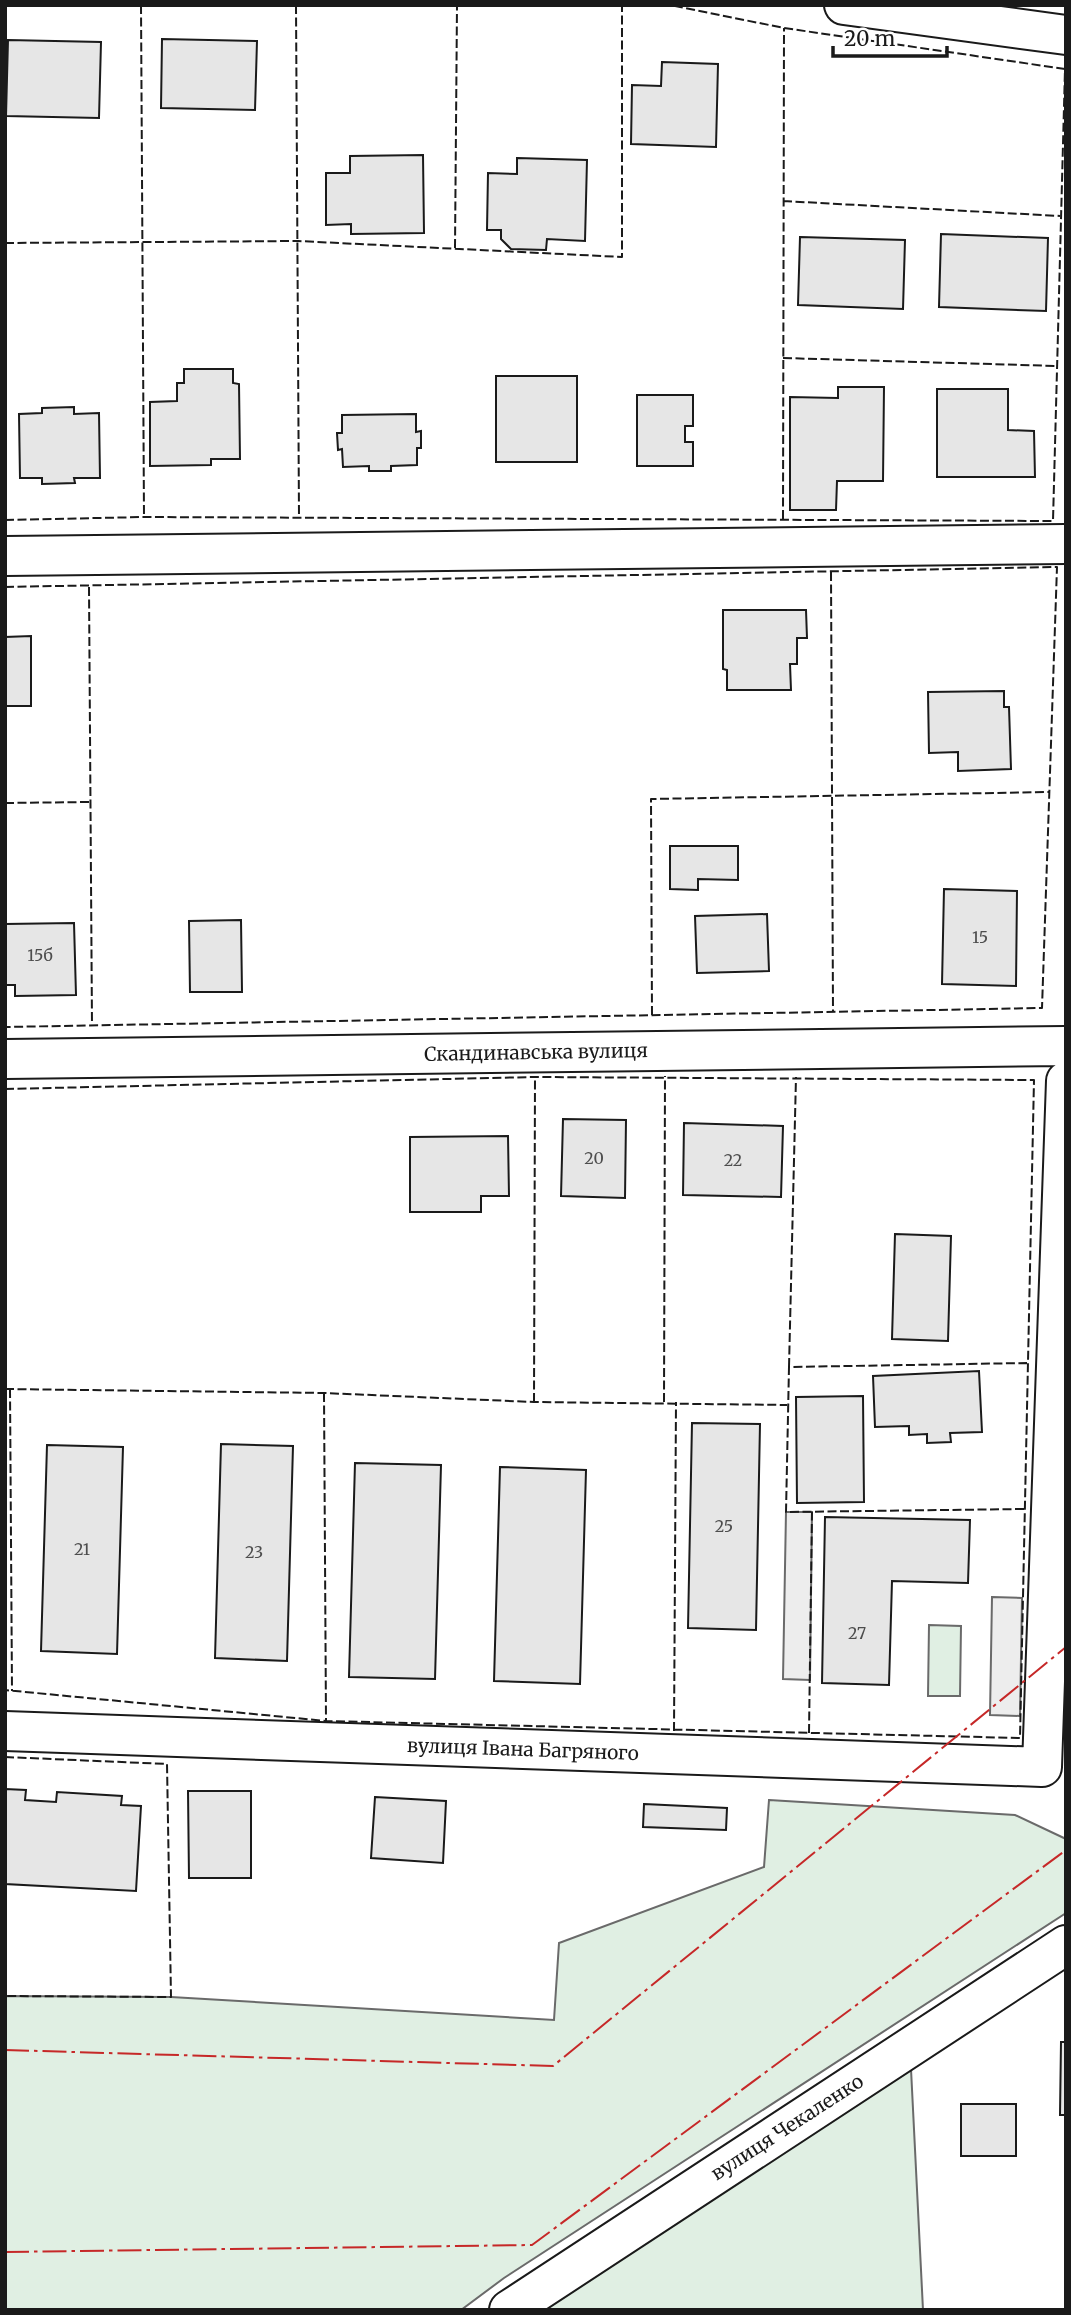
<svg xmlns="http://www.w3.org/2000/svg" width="1071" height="2315" font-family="Merriweather,serif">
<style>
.green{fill:#e0efe3;stroke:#6a6a6a;stroke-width:2}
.parking{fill:#ededed;stroke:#6a6a6a;stroke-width:2}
.building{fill:#e6e6e6;stroke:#1a1a1a;stroke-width:2}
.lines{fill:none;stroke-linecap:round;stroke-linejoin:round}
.minor-casing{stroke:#1a1a1a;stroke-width:42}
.minor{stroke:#fff;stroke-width:38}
.fence{stroke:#1a1a1a;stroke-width:2;stroke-dasharray:9 3.5;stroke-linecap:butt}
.power{stroke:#c62828;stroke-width:2;stroke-dasharray:24 5 3.5 5;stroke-linecap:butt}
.labels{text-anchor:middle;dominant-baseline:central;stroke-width:5;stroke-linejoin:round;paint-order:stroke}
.number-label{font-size:16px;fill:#4d4d4d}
.street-label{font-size:19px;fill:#1a1a1a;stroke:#fff}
</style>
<rect width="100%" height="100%" fill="#fff"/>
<!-- green -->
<path class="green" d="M929,1625L961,1626L960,1696H928Z
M769,1800L1015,1815L1066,1839V1913L504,2278L461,2310H5V1996L171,1997L554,2020L559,1943L764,1867Z
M911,2069L923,2310H544Z"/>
<!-- parking -->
<path class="parking" d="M786,1512H812L810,1680L783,1679Z
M992,1597L1022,1598L1020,1716L990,1715Z"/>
<!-- building -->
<path class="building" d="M162,39L257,41L255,110L161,108Z
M8,40L101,42L99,118L6,116Z
M662,62L718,64L716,147L631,144L632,85L661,86Z
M423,155L424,233L351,234V224L326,225V173H350V156Z
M517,158L587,160L585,241L547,239L546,250L511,249L501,239V230H487L488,173L517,174Z
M941,234L1048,238L1046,311L939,307Z
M800,237L905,240L903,309L798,305Z
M184,369H233V383L239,384L240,459H211V465L150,466V402L177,401V383H184Z
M496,376H577V462H496Z
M838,387H884L883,481H837L836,510H790V397L838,398Z
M937,389H1008V430L1034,431L1035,477H937Z
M637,395H693V426H685V442H693V466H637Z
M74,407V414L99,413L100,478H74L75,483L42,484V478H20L19,414L42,413V408Z
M416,414V432L421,431V448H417V465L391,466V471H369V466L343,467L342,449L338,450L337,433H342V415Z
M723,610H806L807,638H797V664H790L791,690H727V670L723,669Z
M31,636V706H5V637Z
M1004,691V707H1009L1011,769L958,771V752L929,753L928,692Z
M670,846H738V880L698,879V890L670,889Z
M944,889L1017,891L1016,986L942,984Z
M767,914L769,971L697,973L695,916Z
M241,920L242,992H190L189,921Z
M74,923L76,995L15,996V985H5V924Z
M563,1119L626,1120L625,1198L561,1196Z
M684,1123L783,1126L781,1197L683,1195Z
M508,1136L509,1196H481V1212H410V1137Z
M895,1234L951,1236L948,1341L892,1339Z
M979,1371L982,1432L950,1433L951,1442L927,1443V1434L909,1435V1426L875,1427L873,1376Z
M863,1396L864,1502L797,1503L796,1397Z
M692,1423L760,1424L756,1630L688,1628Z
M221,1444L293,1446L287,1661L215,1658Z
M47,1445L123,1447L117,1654L41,1651Z
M355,1463L441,1465L435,1679L349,1677Z
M500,1467L586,1470L580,1684L494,1681Z
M825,1517L970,1520L968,1583L892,1581L889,1685L822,1683Z
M5,1789L26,1790L25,1800L56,1802L57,1792L122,1796L121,1805L141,1806L136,1891L5,1884Z
M188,1791H251V1878H189Z
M375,1797L446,1801L443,1863L371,1858Z
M644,1804L727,1808L726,1830L643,1827Z
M1061,2042H1066V2115H1060Z
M961,2104H1016V2156H961Z"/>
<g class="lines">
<!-- minor casing -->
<g class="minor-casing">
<path id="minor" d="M844,5L1066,35
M5,556L1066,544
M5,1059L1066,1046
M5,1731L1042,1767
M1042,1767L1066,1081
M509,2310L1066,1945"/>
</g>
<!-- minor -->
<use href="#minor" class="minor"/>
<!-- fence -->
<path class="fence" d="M141,5L144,517
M296,5L299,517
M783,201L1060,216
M5,243L298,241L622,257V5
M455,248L457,5
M783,358L1057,366
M783,519L784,28
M5,520L144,517L1053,521L1065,69L784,28L670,5
M831,572L833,1011
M5,587L1057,567L1042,1008L5,1027
M89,587L92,1026
M5,803L90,802
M652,1015L651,799L1049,792
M5,1089L535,1077L1034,1080L1020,1738L326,1721L5,1690
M789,1367L796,1077
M5,1389L324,1393L534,1402L787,1405
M10,1389L12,1691
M324,1393L326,1721
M534,1402L535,1077
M664,1402L665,1076
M1024,1509L786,1512L789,1367L1027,1363
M674,1731L676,1402
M809,1733L812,1512
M5,1757L167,1764L171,1997L5,1996"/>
<!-- power -->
<path class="power" d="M5,2050L553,2066L1066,1647
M5,2252L532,2245L1066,1850"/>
</g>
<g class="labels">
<!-- number labels -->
<g class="number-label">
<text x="980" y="937">15</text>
<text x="40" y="955">15б</text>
<text x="594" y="1158">20</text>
<text x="733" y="1160">22</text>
<text x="724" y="1526">25</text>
<text x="82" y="1549">21</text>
<text x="254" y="1552">23</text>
<text x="857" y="1633">27</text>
</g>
<!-- street labels -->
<g class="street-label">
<text transform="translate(536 1052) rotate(-1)">Скандинавська вулиця</text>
<text transform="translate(523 1749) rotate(2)">вулиця Івана Багряного</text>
<text transform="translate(787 2127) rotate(-33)">вулиця Чекаленко</text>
</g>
</g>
<!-- border -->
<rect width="1071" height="2315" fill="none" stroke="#1a1a1a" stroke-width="14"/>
<!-- scale -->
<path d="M833 46v10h114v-10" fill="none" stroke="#1a1a1a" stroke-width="3.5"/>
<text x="844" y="46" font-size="21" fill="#1a1a1a" stroke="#ffffff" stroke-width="5" paint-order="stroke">20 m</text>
</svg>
